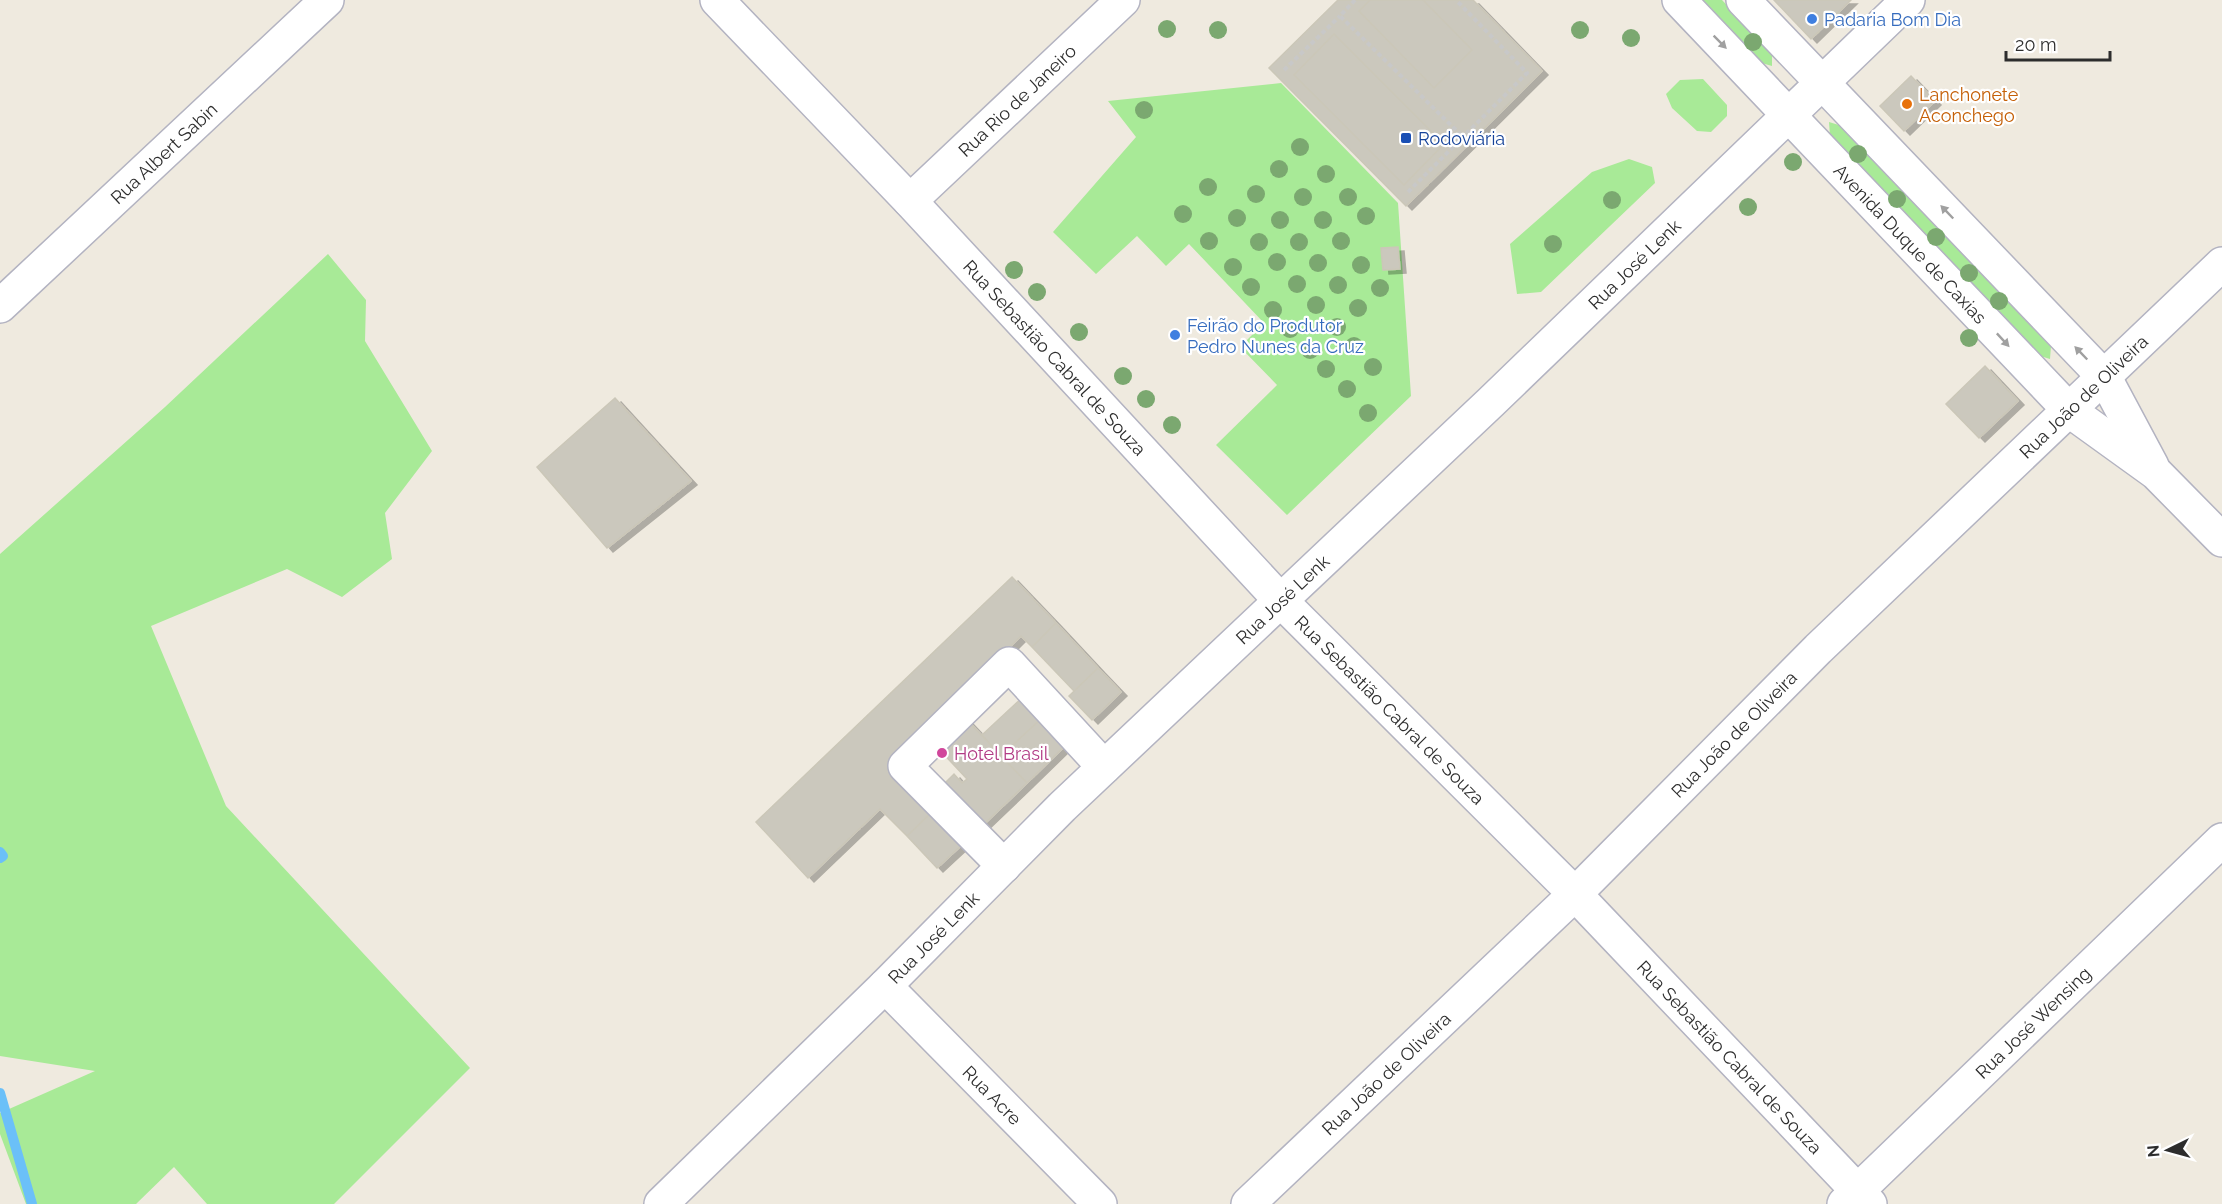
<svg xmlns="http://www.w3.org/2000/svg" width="2222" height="1204" font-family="Raleway,sans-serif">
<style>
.green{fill:#a8ea97}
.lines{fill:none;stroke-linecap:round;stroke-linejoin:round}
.stream{stroke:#6bc0f8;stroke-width:10}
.building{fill:#cbc8bd;stroke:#cbc7b8;stroke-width:1.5;filter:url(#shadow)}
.minor-casing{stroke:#b3b3c1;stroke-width:36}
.path{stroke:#c8c8c8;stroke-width:4;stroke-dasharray:4.5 3;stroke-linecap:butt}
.minor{stroke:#fff;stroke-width:33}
.tree{fill:#7ba870}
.oneway{fill:#a0a0a0}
.shop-dot{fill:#3f7fe0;stroke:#fff;stroke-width:2}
.food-dot{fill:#e8710a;stroke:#fff;stroke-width:2}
.transit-dot{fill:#1a4fb4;stroke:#fff;stroke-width:2}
.hotel-dot{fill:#d1479c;stroke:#fff;stroke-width:2}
.labels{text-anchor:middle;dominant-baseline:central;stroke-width:4.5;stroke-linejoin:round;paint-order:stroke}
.shop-label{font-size:18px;fill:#366cbe;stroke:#fff;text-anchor:start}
.food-label{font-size:18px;fill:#c56008;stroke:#fff;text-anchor:start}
.street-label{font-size:18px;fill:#2d2d2d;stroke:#fff}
.transit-label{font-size:18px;fill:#164399;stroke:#fff;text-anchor:start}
.hotel-label{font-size:18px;fill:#b23c85;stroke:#fff;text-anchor:start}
</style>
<defs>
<filter id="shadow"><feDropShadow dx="6" dy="4" stdDeviation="0" flood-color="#0004"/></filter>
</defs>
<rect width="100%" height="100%" fill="#efeadf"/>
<!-- green -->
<path class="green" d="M1699,0H1722L1772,53V66L1758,62Z
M1703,79L1727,105V116L1711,132L1697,131L1672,108L1666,94L1680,80Z
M1281,83L1398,203L1411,396L1287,515L1216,445L1277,385L1240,347L1264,323L1189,244L1166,266L1137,236L1096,274L1053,232L1136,137L1108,101Z
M1829,122L1842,126L2051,346L2050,359L2037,355L1830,136Z
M1629,159L1652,167L1655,183L1541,292L1517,294L1510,244L1592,172Z
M328,254L366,300L365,341L432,451L385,513L392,559L342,597L287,569L151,626L226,806L470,1068L334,1204H207L174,1167L136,1204H26L0,1134V1113L95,1071L0,1056V554L165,407Z"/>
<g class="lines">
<!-- stream -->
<path class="stream" d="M0,852L3,856L0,858
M0,1093L32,1204"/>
</g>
<!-- building -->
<path class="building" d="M1338,0H1473L1542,71L1406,206L1269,68Z
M1370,0H1423L1472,50L1434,88L1359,11Z
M1774,0H1851L1811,39Z
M1334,34L1444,144L1404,185L1294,75Z
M1911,76L1935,101L1904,131L1880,106Z
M1398,247L1400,269L1383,270L1381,248Z
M1985,366L2018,401L1979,438L1946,404Z
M615,398L691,481L607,548L537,467Z
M1012,577L1056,623L1032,647L1021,636L892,764L934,810L907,836L880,809L808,878L756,822Z
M1056,623L1098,668L1074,691L1032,647Z
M1098,668L1121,692L1092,720L1069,696Z
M1024,696L1043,717L1001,756L982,735Z
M1043,717L1068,743L1027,783L1001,756Z
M967,720L1027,783L979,829L939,789L954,774L962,783L967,779L938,748Z
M934,810L965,842L937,868L907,836Z"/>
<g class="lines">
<!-- minor casing -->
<g class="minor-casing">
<g id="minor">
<path id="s1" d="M717,0L910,201L1280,600L1575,894L1870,1204"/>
<path id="s2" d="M1679,0L2070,411L2156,473L2222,540"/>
<path d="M1743,0L2105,378L2152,466"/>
<path id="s3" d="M910,201L1123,0"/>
<path id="s4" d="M0,306L327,0"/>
<path d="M1004,866L905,766L1009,664L1104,767"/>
<path id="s5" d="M885,986L1100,1204"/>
<path id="s6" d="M661,1204L885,986L1062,807L1491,402L1908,0"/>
<path id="s7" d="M1248,1204L1575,894L1818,649L2222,264"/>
<path id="s8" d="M1844,1204L2222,840"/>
</g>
</g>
<!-- path -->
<path class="path" d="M1355,0L1340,16L1463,137
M1284,70L1340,16
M1408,192L1527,73L1456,0"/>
<!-- minor -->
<use href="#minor" class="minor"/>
</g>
<!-- trees -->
<g class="tree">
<circle cx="1167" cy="29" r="9"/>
<circle cx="1218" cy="30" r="9"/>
<circle cx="1580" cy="30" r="9"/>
<circle cx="1631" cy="38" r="9"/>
<circle cx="1753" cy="42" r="9"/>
<circle cx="1144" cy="110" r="9"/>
<circle cx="1300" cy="147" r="9"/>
<circle cx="1858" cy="154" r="9"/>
<circle cx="1793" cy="162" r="9"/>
<circle cx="1279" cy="169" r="9"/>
<circle cx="1326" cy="174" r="9"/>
<circle cx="1208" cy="187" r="9"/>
<circle cx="1256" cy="194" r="9"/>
<circle cx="1303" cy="197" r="9"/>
<circle cx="1348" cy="197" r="9"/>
<circle cx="1897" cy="199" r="9"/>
<circle cx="1612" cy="200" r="9"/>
<circle cx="1748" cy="207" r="9"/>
<circle cx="1183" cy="214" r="9"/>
<circle cx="1366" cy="216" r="9"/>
<circle cx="1237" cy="218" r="9"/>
<circle cx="1280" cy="220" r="9"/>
<circle cx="1323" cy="220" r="9"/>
<circle cx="1936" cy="237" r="9"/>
<circle cx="1209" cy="241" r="9"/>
<circle cx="1341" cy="241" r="9"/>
<circle cx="1259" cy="242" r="9"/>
<circle cx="1299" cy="242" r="9"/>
<circle cx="1553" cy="244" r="9"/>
<circle cx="1277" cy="262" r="9"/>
<circle cx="1318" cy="263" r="9"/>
<circle cx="1361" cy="265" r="9"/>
<circle cx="1233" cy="267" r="9"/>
<circle cx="1014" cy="270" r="9"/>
<circle cx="1969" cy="273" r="9"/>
<circle cx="1297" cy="284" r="9"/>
<circle cx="1338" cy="285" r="9"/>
<circle cx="1251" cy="287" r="9"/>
<circle cx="1380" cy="288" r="9"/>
<circle cx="1037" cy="292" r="9"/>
<circle cx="1999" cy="301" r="9"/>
<circle cx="1316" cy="305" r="9"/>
<circle cx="1358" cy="308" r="9"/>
<circle cx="1273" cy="310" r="9"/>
<circle cx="1337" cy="327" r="9"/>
<circle cx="1290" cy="329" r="9"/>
<circle cx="1079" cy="332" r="9"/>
<circle cx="1969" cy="338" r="9"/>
<circle cx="1354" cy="346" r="9"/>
<circle cx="1310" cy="350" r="9"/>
<circle cx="1373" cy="367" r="9"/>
<circle cx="1326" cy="369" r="9"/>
<circle cx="1123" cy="376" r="9"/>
<circle cx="1347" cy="389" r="9"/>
<circle cx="1146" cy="399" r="9"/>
<circle cx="1368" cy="413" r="9"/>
<circle cx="1172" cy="425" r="9"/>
</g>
<!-- one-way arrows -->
<defs><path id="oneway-solid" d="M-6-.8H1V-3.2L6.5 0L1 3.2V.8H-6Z" transform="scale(1.5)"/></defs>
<g class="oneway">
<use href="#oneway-solid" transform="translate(1720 42) rotate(45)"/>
<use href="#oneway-solid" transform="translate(1947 212) rotate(-134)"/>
<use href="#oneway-solid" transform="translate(2003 340) rotate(47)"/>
<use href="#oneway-solid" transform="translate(2081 353) rotate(-134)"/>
</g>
<!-- markers -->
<g class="shop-dot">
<circle cx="1812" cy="19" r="6"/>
<circle cx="1175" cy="335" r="6"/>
</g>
<circle class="food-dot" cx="1907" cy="104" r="6"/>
<rect class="transit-dot" x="1400" y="132" width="12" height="12" rx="3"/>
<circle class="hotel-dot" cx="942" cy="753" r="6"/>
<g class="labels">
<!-- shop labels -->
<g class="shop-label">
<text x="1824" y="19">Padaria Bom Dia</text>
<text x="1187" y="325">Feirão do Produtor<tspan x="1187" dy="21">Pedro Nunes da Cruz</tspan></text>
</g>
<!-- food labels -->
<g class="food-label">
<text x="1919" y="94">Lanchonete<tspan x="1919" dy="21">Aconchego</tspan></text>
</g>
<!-- street labels -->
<g class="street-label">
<text stroke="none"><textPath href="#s3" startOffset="147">Rua Rio de Janeiro</textPath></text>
<text stroke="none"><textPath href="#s4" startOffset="224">Rua Albert Sabin</textPath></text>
<text stroke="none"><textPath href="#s2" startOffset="336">Avenida Duque de Caxias</textPath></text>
<text stroke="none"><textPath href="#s6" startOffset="1353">Rua José Lenk</textPath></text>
<text stroke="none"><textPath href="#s1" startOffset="492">Rua Sebastião Cabral de Souza</textPath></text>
<text stroke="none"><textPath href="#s7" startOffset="1162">Rua João de Oliveira</textPath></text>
<text stroke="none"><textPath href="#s6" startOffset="867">Rua José Lenk</textPath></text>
<text stroke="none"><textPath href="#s1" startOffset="978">Rua Sebastião Cabral de Souza</textPath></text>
<text stroke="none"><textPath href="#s7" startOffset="676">Rua João de Oliveira</textPath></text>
<text stroke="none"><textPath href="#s6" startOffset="381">Rua José Lenk</textPath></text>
<text stroke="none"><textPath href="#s8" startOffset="262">Rua José Wensing</textPath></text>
<text stroke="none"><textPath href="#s1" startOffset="1464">Rua Sebastião Cabral de Souza</textPath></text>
<text stroke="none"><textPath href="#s7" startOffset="190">Rua João de Oliveira</textPath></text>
<text stroke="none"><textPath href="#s5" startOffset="153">Rua Acre</textPath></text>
</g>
<!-- transit labels -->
<g class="transit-label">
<text x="1418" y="138">Rodoviária</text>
</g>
<!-- hotel labels -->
<g class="hotel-label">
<text x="954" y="753">Hotel Brasil</text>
</g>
</g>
<!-- north arrow -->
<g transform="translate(2168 1150) rotate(265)" stroke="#ffffff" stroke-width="4.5" paint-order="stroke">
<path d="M0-4.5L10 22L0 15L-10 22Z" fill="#2d2d2d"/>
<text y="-9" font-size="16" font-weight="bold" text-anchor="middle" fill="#2d2d2d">N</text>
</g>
<!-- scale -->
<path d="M2006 51v9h104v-9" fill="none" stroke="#2d2d2d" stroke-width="3"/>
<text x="2015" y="51" font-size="18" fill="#2d2d2d" stroke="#ffffff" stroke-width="4.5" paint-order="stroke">20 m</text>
</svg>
